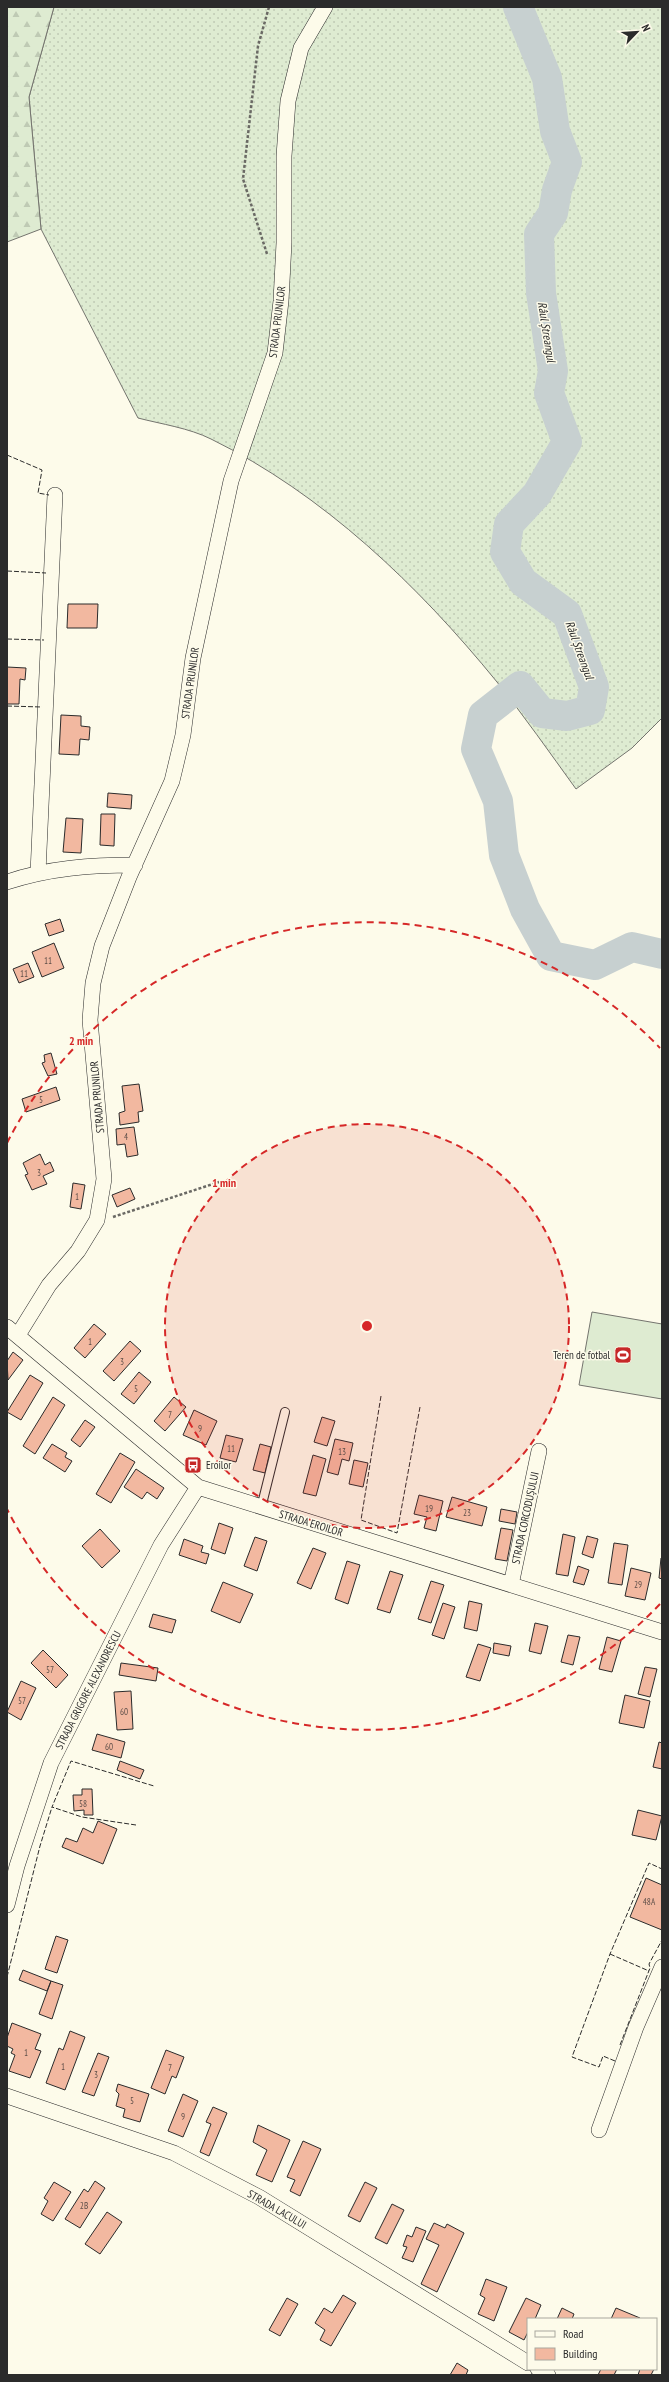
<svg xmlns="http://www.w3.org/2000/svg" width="669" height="2382" font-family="'PT Sans Narrow',sans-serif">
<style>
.grass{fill:url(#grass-dots);stroke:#74746e}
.forest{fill:url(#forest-firs);stroke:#74746e}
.pitch{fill:#deebd1;stroke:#74746e}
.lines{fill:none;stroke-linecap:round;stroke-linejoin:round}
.river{stroke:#c7d0d0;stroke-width:30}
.building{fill:#f2b8a0;stroke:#2b2b2b}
.service-casing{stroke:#2b2b2b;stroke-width:10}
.minor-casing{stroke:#2b2b2b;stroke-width:16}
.path{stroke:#6a6964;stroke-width:2.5;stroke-dasharray:3 2;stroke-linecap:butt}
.service{stroke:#fdfbea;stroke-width:8}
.minor{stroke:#fdfbea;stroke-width:15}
.fence{stroke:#2b2b2b;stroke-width:1;stroke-dasharray:5 2;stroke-linecap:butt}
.ring{fill:none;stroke:#d62828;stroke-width:2;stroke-dasharray:7 5}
.labels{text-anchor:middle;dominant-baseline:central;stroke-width:3;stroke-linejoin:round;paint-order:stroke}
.number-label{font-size:9px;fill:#5d4e48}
.street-label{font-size:11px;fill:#2b2b2b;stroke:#fdfbea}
.poi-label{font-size:11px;fill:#2b2b2b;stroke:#fdfbea;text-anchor:end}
.water-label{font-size:12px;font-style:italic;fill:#2b2b2b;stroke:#fdfbea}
.centre{fill:#d62828;stroke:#fdfbea;stroke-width:2}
.ring-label{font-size:12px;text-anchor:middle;font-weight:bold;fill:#d62828;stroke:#fdfbea;stroke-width:3;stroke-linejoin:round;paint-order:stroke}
</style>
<defs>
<pattern id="grass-dots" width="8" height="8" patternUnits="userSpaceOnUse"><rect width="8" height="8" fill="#deebd1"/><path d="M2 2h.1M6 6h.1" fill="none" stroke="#bfcab4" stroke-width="1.8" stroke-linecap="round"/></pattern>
<pattern id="forest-firs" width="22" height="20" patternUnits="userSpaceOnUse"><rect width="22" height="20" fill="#deebd1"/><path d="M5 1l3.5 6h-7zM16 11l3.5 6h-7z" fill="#bfcab4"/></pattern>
</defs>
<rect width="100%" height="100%" fill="#fdfbea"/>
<!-- grass -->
<path class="grass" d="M54,7H662V718L632,748L576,789C550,753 524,716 497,682C418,585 323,494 211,439C189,428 161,424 138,418L41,229L29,97Z"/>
<!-- forest -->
<path class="forest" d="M7,7H54L29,97L41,229L7,242Z"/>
<!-- pitch -->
<path class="pitch" d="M592,1312L662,1324V1399L579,1385Z"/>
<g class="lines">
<!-- river -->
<path class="river" d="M518,7L547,78L555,131L567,162L557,190L553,213L539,234L541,293L553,371L549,393L567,442L537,494L509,524L505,552L523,582L567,614L594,687L590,710L567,716L542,713L520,686L483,715L476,749L498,801L504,855L525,909L551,956L595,965L632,947L662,954"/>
</g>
<!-- building -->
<path class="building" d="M68,604H98L97,628H67Z
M7,667L26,668L25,680L20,679L19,704H7Z
M61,715L81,716V726L90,727L89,740L80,739L79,755L59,754Z
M108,793L132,795L131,809L107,807Z
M101,814H115L114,846L100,845Z
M66,818L83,819L81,853L63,852Z
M60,919L64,931L49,936L45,924Z
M54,943L64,968L42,977L32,952Z
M28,963L34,977L19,983L13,969Z
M51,1053L57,1074L48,1076L42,1063L45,1062L44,1055Z
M139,1084L143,1111L138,1112L139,1122L120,1125L119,1113L125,1111L122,1086Z
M56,1087L60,1100L26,1112L22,1099Z
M134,1127L138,1155L127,1157L125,1144L117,1145L116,1129Z
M40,1154L45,1165L50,1162L54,1171L43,1176L47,1184L32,1190L25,1175L28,1174L23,1163Z
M73,1183L85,1185L81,1209L70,1207Z
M130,1188L135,1199L117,1207L112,1195Z
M94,1324L106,1334L85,1358L74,1348Z
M130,1341L141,1351L114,1381L103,1371Z
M13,1352L23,1360L8,1380L7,1361Z
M139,1372L151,1382L134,1404L121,1394Z
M30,1375L43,1383L21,1420L7,1412Z
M53,1397L65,1405L35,1454L23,1446Z
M174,1397L186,1407L165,1431L154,1421Z
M194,1410L217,1421L206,1445L183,1435Z
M322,1417L335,1421L327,1446L314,1442Z
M85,1420L95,1427L80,1447L71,1440Z
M226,1435L243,1439L236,1462L220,1458Z
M335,1439L353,1443L349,1461L342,1459L338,1475L327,1472Z
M52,1444L67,1453L65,1457L72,1461L65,1472L43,1458Z
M260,1444L271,1447L265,1473L253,1470Z
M120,1453L135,1462L111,1503L96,1494Z
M313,1455L326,1459L316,1496L303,1493Z
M354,1460L368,1463L363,1487L349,1484Z
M136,1469L164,1488L157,1499L147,1492L142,1499L124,1487Z
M419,1495L443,1501L436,1531L424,1528L427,1517L414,1514Z
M452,1497L487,1507L482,1526L446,1517Z
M501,1509L517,1512L515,1524L499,1521Z
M219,1523L233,1528L225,1554L211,1549Z
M501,1528L513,1530L507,1561L495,1559Z
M100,1529L120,1551L102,1568L82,1546Z
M563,1534L575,1537L568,1576L556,1574Z
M587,1536L598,1539L593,1558L582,1554Z
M255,1537L267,1541L257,1571L244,1566Z
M184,1539L203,1546L201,1552L209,1554L206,1564L179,1555Z
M614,1543L628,1545L622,1585L608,1583Z
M313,1548L326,1553L311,1589L297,1583Z
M661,1558H662V1579L659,1578Z
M347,1561L360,1565L348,1604L335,1599Z
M578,1566L589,1570L584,1585L573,1582Z
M631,1568L651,1573L645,1600L625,1596Z
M390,1571L403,1575L390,1613L377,1609Z
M431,1581L444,1585L431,1623L418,1619Z
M223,1582L253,1594L240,1623L211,1611Z
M469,1601L482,1604L477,1631L464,1628Z
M443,1603L455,1607L444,1639L432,1635Z
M153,1614L176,1620L172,1633L149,1627Z
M535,1623L548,1626L541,1654L529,1651Z
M568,1635L580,1637L573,1665L561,1662Z
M607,1637L621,1641L612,1672L599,1669Z
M494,1643L511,1646L509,1656L493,1653Z
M478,1644L491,1648L480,1681L466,1677Z
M43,1650L68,1675L56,1688L31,1663Z
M121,1663L158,1668L156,1681L119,1675Z
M645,1667L657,1669L650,1697L638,1694Z
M21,1681L36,1688L21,1720L7,1712Z
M131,1691L133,1729L117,1730L114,1692Z
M625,1695L650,1701L644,1728L619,1723Z
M97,1734L125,1742L121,1758L92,1750Z
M659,1742L662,1743V1769L653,1767Z
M120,1761L144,1770L140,1779L117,1770Z
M82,1789H92L93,1815H84V1810L74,1811L73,1795H82Z
M638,1810L662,1816L656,1840L632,1835Z
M98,1821L117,1829L103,1864L62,1847L66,1838L77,1842L83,1828L93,1833Z
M646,1878L662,1885V1930L630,1917Z
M56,1936L68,1940L57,1973L45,1969Z
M23,1970L51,1981L47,1991L19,1980Z
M51,1981L63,1985L52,2019L39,2014Z
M12,2023L41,2034L35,2049L41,2051L30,2078L9,2071L15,2055L11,2053L13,2049L7,2046V2038Z
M70,2031L85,2037L65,2090L46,2083L59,2048L63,2050Z
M166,2050L184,2057L176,2078L172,2076L165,2094L151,2088Z
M98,2053L109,2057L94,2096L82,2092Z
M118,2084L149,2094L140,2122L123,2117L125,2109L116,2106L119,2094L116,2091Z
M183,2094L198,2101L183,2137L168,2131Z
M213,2107L227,2113L209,2156L200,2152L211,2124L206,2122Z
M258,2125L290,2140L272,2182L256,2175L267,2150L253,2142Z
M303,2141L321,2149L300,2196L290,2191L295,2180L287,2177Z
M95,2181L105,2188L80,2228L65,2219L84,2189L88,2192Z
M54,2182L71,2192L53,2221L41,2214L48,2201L44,2198Z
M365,2182L377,2188L360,2222L348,2216Z
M392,2204L404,2210L387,2244L375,2238Z
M107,2212L122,2222L100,2254L85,2244Z
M434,2223L445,2228L447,2224L464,2233L437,2292L421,2284L439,2245L426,2239Z
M416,2227L426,2231L413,2262L402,2258L407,2247L403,2246L407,2235L412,2237Z
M486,2279L507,2287L494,2321L478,2314L485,2298L480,2295Z
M343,2295L356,2303L331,2346L320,2340L325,2330L315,2323L324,2308L332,2313Z
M287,2298L298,2304L280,2336L269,2330Z
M526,2298L541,2305L535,2319H528V2332L524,2340L509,2332Z
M562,2308L574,2314L572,2319H557Z
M616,2308L640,2318L639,2319H611Z
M457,2363L468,2370L466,2375H450Z
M601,2369H617L614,2375H598Z
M640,2369H654L651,2375H638Z"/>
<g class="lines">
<!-- service casing -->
<g class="service-casing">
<path id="service" d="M261,1508L285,1412"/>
</g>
<!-- minor casing -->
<g class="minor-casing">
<path id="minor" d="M38,873L55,495
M7,882C49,868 91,865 135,865
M7,1327L198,1487L662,1632
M18,1335L49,1285L78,1251L97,1220L104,1179L90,1020L93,983L102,946L129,877L172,781L183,735L193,658L231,481L275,353L281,301L284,243V156L288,101L301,48L325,7
M511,1585L539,1451
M7,1905L17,1866L51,1763L161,1545L198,1487
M7,2096L174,2153L259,2197L528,2363
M599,2130L636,2027L662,1967
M538,2369L548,2375"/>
</g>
<!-- path -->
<path class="path" d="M267,254L243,179L258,46L269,7
M113,1217L219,1182"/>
<!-- service -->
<use href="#service" class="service"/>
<!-- minor -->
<use href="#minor" class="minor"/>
<!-- fence -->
<path class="fence" d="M7,455L42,470L38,493L49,495
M7,571L46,573
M7,639L44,640
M7,706L42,707
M381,1396L361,1520L397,1533L420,1407
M136,1825L82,1817L52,1807L71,1761L154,1786
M610,1954L649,1971
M7,1977L40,1846L52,1807
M620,2045L650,1968L649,1964L662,1940
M615,2061L603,2056L599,2067L572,2057L610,1954L649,1863L662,1869"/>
</g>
<!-- distance rings -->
<circle cx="367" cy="1326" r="202" fill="#d62828" fill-opacity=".12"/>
<g class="ring">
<circle cx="367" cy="1326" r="202"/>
<path d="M660 1604A404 404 0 0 1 7 1509M7 1143A404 404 0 0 1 660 1048"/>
</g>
<!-- icons -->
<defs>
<g id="stadium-square" transform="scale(0.9)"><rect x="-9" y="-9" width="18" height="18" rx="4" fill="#c62828" stroke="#fdfbea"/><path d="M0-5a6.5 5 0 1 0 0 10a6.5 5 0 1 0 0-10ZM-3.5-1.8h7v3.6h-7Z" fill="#fff"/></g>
<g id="bus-square" transform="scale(0.9)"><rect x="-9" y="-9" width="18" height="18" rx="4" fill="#c62828" stroke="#fdfbea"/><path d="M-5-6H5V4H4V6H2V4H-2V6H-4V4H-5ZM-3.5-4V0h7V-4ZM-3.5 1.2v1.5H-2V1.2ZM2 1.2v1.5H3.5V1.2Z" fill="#fff"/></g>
</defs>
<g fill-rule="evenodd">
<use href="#stadium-square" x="623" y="1355"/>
<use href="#bus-square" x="193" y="1465"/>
</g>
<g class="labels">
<!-- number labels -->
<g class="number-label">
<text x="48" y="960">11</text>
<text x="24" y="973">11</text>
<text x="41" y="1099">5</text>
<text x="126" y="1136">4</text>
<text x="39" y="1172">3</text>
<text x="77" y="1196">1</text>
<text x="90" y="1341">1</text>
<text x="122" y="1361">3</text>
<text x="136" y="1388">5</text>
<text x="170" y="1414">7</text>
<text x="200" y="1428">9</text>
<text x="231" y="1448">11</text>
<text x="342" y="1451">13</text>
<text x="429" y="1508">19</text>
<text x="467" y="1512">23</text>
<text x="638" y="1584">29</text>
<text x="50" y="1669">57</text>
<text x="22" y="1700">57</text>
<text x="124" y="1711">60</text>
<text x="109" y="1746">60</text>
<text x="83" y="1803">58</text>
<text x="649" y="1901">48A</text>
<text x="26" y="2052">1</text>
<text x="63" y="2066">1</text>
<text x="170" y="2067">7</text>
<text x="96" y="2074">3</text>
<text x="132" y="2100">5</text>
<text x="183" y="2116">9</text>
<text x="84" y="2205">2B</text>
</g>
<!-- street labels -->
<g class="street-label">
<text transform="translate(277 322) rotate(-83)">STRADA PRUNILOR</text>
<text transform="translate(190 683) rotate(-82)">STRADA PRUNILOR</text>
<text transform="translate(97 1097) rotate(-95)">STRADA PRUNILOR</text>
<text transform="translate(525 1518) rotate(-78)">STRADA CORCODUȘULUI</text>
<text transform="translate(311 1523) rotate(17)">STRADA EROILOR</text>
<text transform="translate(88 1690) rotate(-63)">STRADA GRIGORE ALEXANDRESCU</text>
<text transform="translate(277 2209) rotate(30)">STRADA LACULUI</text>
</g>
<!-- poi labels -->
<g class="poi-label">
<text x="610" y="1355">Teren de fotbal</text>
<text x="206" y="1465" text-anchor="start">Eroilor</text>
</g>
<!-- water labels -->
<g class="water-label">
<text transform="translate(547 332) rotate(81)">Râul Ștreangul</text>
<text transform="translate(580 650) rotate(70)">Râul Ștreangul</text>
</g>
</g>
<circle cx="367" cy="1326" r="6" class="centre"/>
<g class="ring-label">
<text x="81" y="1045">2 min</text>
<text x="224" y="1187">1 min</text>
</g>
<!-- border -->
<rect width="669" height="2382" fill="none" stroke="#2b2b2b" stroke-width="16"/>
<!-- legend -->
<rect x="527" y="2318" width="130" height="52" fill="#fdfbea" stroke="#a9a89e"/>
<rect x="535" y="2331" width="20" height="6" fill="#fdfbea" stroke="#a9a89e"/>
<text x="563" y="2338" font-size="12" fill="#2b2b2b">Road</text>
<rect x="535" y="2348" width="20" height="12" fill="#f2b8a0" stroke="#a9a89e"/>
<text x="563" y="2358" font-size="12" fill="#2b2b2b">Building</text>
<!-- north arrow -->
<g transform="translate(637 32) rotate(65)" stroke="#fdfbea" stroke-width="3" paint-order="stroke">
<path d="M0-3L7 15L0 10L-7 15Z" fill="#2b2b2b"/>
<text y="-6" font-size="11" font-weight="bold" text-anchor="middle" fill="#2b2b2b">N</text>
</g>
</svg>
